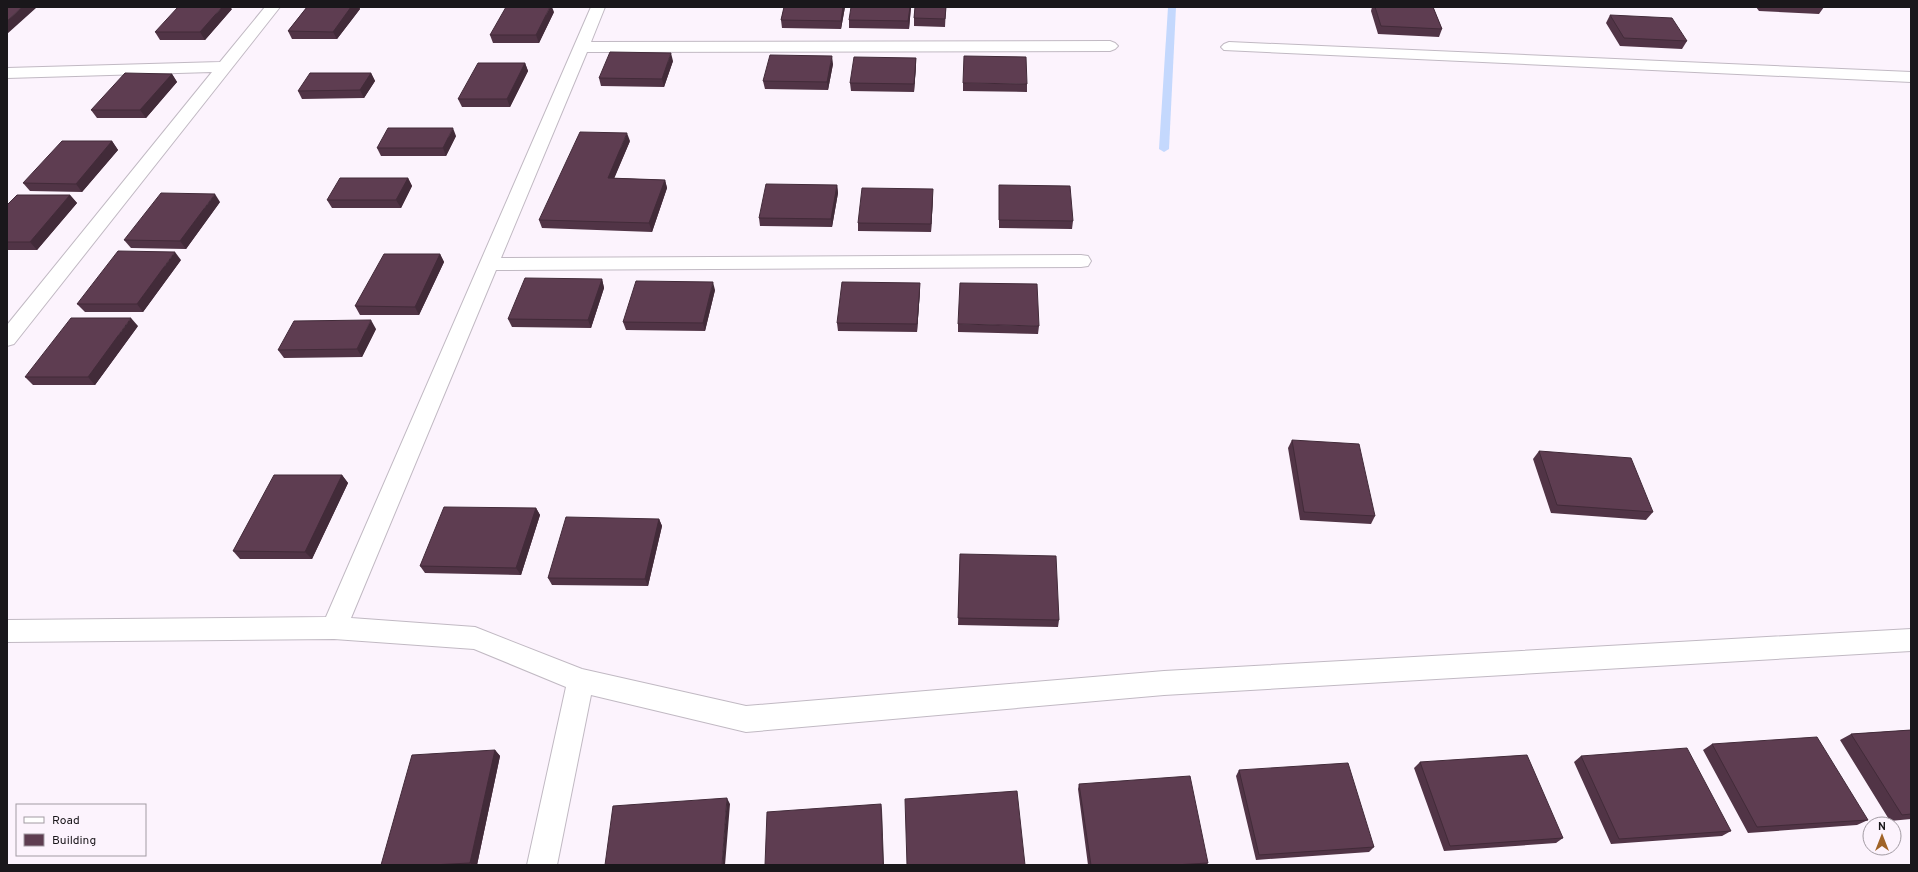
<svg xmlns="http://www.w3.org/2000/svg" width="1918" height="872" font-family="Overpass,sans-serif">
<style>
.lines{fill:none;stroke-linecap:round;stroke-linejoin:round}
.stream{fill:#c4d8fd;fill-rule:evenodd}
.minor-casing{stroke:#c1b9c3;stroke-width:2}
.minor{fill:#fff;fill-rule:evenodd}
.wall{fill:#513446}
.shaded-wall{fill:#422b39}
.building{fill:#5e3d51;stroke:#422b39}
</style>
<rect width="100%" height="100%" fill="#fcf3fd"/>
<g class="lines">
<!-- stream -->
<path class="stream" d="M1168,7H1176L1169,149L1164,152L1159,149Z"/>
<!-- minor casing -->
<g class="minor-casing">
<path id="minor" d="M265,7H280L14,344L7,346V325L212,72L7,78V68L220,62Z
M591,7H605L591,42L1110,41L1115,43L1118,46L1115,49L1110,51L587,52L501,258L1081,255L1088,256L1091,261L1088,266L1081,267L496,270L351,618L475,627L582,669L746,706L1164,671L1911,629V651L1164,695L746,732L591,695L557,865H527L566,687L474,649L334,639L7,642V620L326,617Z
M1229,42L1911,72V82L1224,50L1221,47L1224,44Z"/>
</g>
<!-- minor -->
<use href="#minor" class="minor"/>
</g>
<!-- wall -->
<path class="wall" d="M307,7H359L360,9L337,39H292L288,31Z
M784,7H845L841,29L782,28L781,20Z
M911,7L909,29L849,28V20Z
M915,7H946L945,27L914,26V18Z
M1372,7H1433L1442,29L1439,37L1378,34L1371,11Z
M1756,7H1824L1819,14L1759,11Z
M232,9L205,40H160L155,32Z
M554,12L539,43H493L490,35Z
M1610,15L1687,41L1682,49L1620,46L1606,23Z
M916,58V66L914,92L851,91L850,83Z
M673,61L664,87L601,86L599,78Z
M525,63L528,71L510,107H462L458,99Z
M833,64L828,90L765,89L763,81Z
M371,73L375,81L364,98L302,99L298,91Z
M172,74L177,82L146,118H97L91,110Z
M963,83L1027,84V92L963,91Z
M456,136L446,156H381L377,148Z
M112,141L118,150L82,192L30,191L23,183Z
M630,141L614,178L665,180L667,188L652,232L542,228L539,220Z
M408,178L412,186L401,208H332L327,200Z
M837,185L838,193L832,227L760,226L759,218Z
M999,185L1073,221L1072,229L999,228Z
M70,195L77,203L37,250H7V205Z
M933,197L931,232L858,231V223Z
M220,202L186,249L131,248L124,240Z
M440,254L444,262L419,315H360L355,306Z
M181,260L143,312H85L77,304Z
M602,279L604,288L591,328L512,327L508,319Z
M715,290L705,331L626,330L623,322Z
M920,291L917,332L838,331L837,323Z
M958,324L1039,326L1038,334L958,332Z
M138,326L95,385H33L25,377Z
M376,329L362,357L284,358L278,350Z
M1292,440L1375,516L1371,524L1300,520L1288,448Z
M1539,451L1653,512L1646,520L1551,513L1533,459Z
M342,475L348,483L312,559H240L233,551Z
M536,508L540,515L521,575L425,573L420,566Z
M659,519L662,526L648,586L552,585L548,578Z
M960,554L1059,620L1058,627L958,625Z
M1911,730V819L1890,821L1840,740L1851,734Z
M1712,744L1868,820L1857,825L1748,833L1703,750Z
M495,750L500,756L477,865H381Z
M1581,756L1731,831L1722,836L1611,844L1574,762Z
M1420,762L1563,838L1556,843L1444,851L1414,768Z
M1239,770L1374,847L1369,852L1256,860L1236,776Z
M1079,784L1208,863L1206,865H1088L1078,789Z"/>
<!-- shaded-wall -->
<path class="shaded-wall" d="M22,7H36V8L7,34V21Z
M222,7H230L232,9L205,40L200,32Z
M351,7H359L360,9L337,39L333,32Z
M550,7H552L554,12L539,43L536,35Z
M843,7H845L841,29V21Z
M910,7H911L909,29L908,21Z
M671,53L673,61L664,87L662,79Z
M832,56L833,64L828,90L827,82Z
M916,58V66L914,92V84Z
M525,63L528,71L510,107L507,99Z
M371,73L375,81L364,98L360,90Z
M172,74L177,82L146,118L140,110Z
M453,128L456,136L446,156L443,148Z
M627,133L630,141L611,186L608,178Z
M112,141L118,150L82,192L76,184Z
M408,178L412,186L401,208L396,200Z
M665,180L667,188L652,232L649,223Z
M837,185L838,193L832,227L831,219Z
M933,189V197L931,232V224Z
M215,194L220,202L186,249L180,241Z
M70,195L77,203L37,250L30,242Z
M175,252L181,260L143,312L137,304Z
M440,254L444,262L419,315L415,307Z
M602,279L604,288L591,328L588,320Z
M713,282L715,290L705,331L703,323Z
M920,283V291L917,332V324Z
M131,318L138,326L95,385L88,377Z
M371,320L376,329L362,357L357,349Z
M342,475L348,483L312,559L305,552Z
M536,508L540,515L521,575L516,568Z
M659,519L662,526L648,586L645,579Z
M495,750L500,756L477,865H473L470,863Z
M727,798L730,804L725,865H722Z
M881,804L882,810L884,865H883Z"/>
<!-- building -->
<path class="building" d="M7,7H22L7,21Z
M178,7H222L200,32H155Z
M307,7H351L333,32L288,31Z
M506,7H550L536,35H490Z
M784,7H843L841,21L781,20Z
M851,7H910L908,21L849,20Z
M915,7H946L945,19L914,18Z
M1375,7H1433L1442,29L1381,26Z
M1610,15L1672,18L1687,41L1624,38Z
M610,52L671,53L662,79L599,78Z
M770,55L832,56L827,82L763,81Z
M964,56L1026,57L1027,84L963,83Z
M854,57L916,58L914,84L850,83Z
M478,63H525L507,99H458Z
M125,73L172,74L140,110H91Z
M310,73H371L360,90L298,91Z
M388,128H453L443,148H377Z
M580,132L627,133L608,178L665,180L649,223L539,220Z
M62,141H112L76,184L23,183Z
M340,178H408L396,200H327Z
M766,184L837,185L831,219L759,218Z
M999,185L1070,186L1073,221L999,220Z
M862,188L933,189L931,224L858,223Z
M161,193L215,194L180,241L124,240Z
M17,195H70L30,242H7V205Z
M118,251L175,252L137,304H77Z
M384,254H440L415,307L355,306Z
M525,278L602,279L588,320L508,319Z
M636,281L713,282L703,323L623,322Z
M842,282L920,283L917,324L837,323Z
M960,283L1037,284L1039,326L958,324Z
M71,318H131L88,377H25Z
M371,320L357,349L278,350L294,321Z
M1292,440L1359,444L1375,516L1304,512Z
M1539,451L1631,458L1653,512L1557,505Z
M274,475H342L305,552L233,551Z
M444,507L536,508L516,568L420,566Z
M566,517L659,519L645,579L548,578Z
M960,554L1056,556L1059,620L958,618Z
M1911,730V814L1902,815L1851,734Z
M1817,737L1868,820L1757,827L1712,744Z
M1687,748L1731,831L1619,839L1581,756Z
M495,750L470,863L431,865H381L412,755Z
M1527,755L1563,838L1450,846L1420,762Z
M1348,763L1374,847L1259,855L1239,770Z
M1190,776L1208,863L1174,865H1091L1079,784Z
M1017,791L1025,865H907L905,799Z
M727,798L722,865H605L613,806Z
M881,804L883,865H765L767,812Z"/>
<!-- border -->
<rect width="1918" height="872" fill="none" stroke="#1a171b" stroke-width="16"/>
<!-- legend -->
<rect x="16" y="804" width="130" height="52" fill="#fcf3fd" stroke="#a29ba3"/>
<rect x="24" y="817" width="20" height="6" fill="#ffffff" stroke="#a29ba3"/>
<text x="52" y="824" font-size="12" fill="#1a171b">Road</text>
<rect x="24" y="834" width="20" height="12" fill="#5e3d51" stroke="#a29ba3"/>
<text x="52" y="844" font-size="12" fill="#1a171b">Building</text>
<!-- north arrow -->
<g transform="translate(1882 836)"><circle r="19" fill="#fcf3fd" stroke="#a29ba3"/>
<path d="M0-3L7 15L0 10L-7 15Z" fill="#a06328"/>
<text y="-6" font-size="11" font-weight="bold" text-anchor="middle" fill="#1a171b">N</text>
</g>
</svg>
